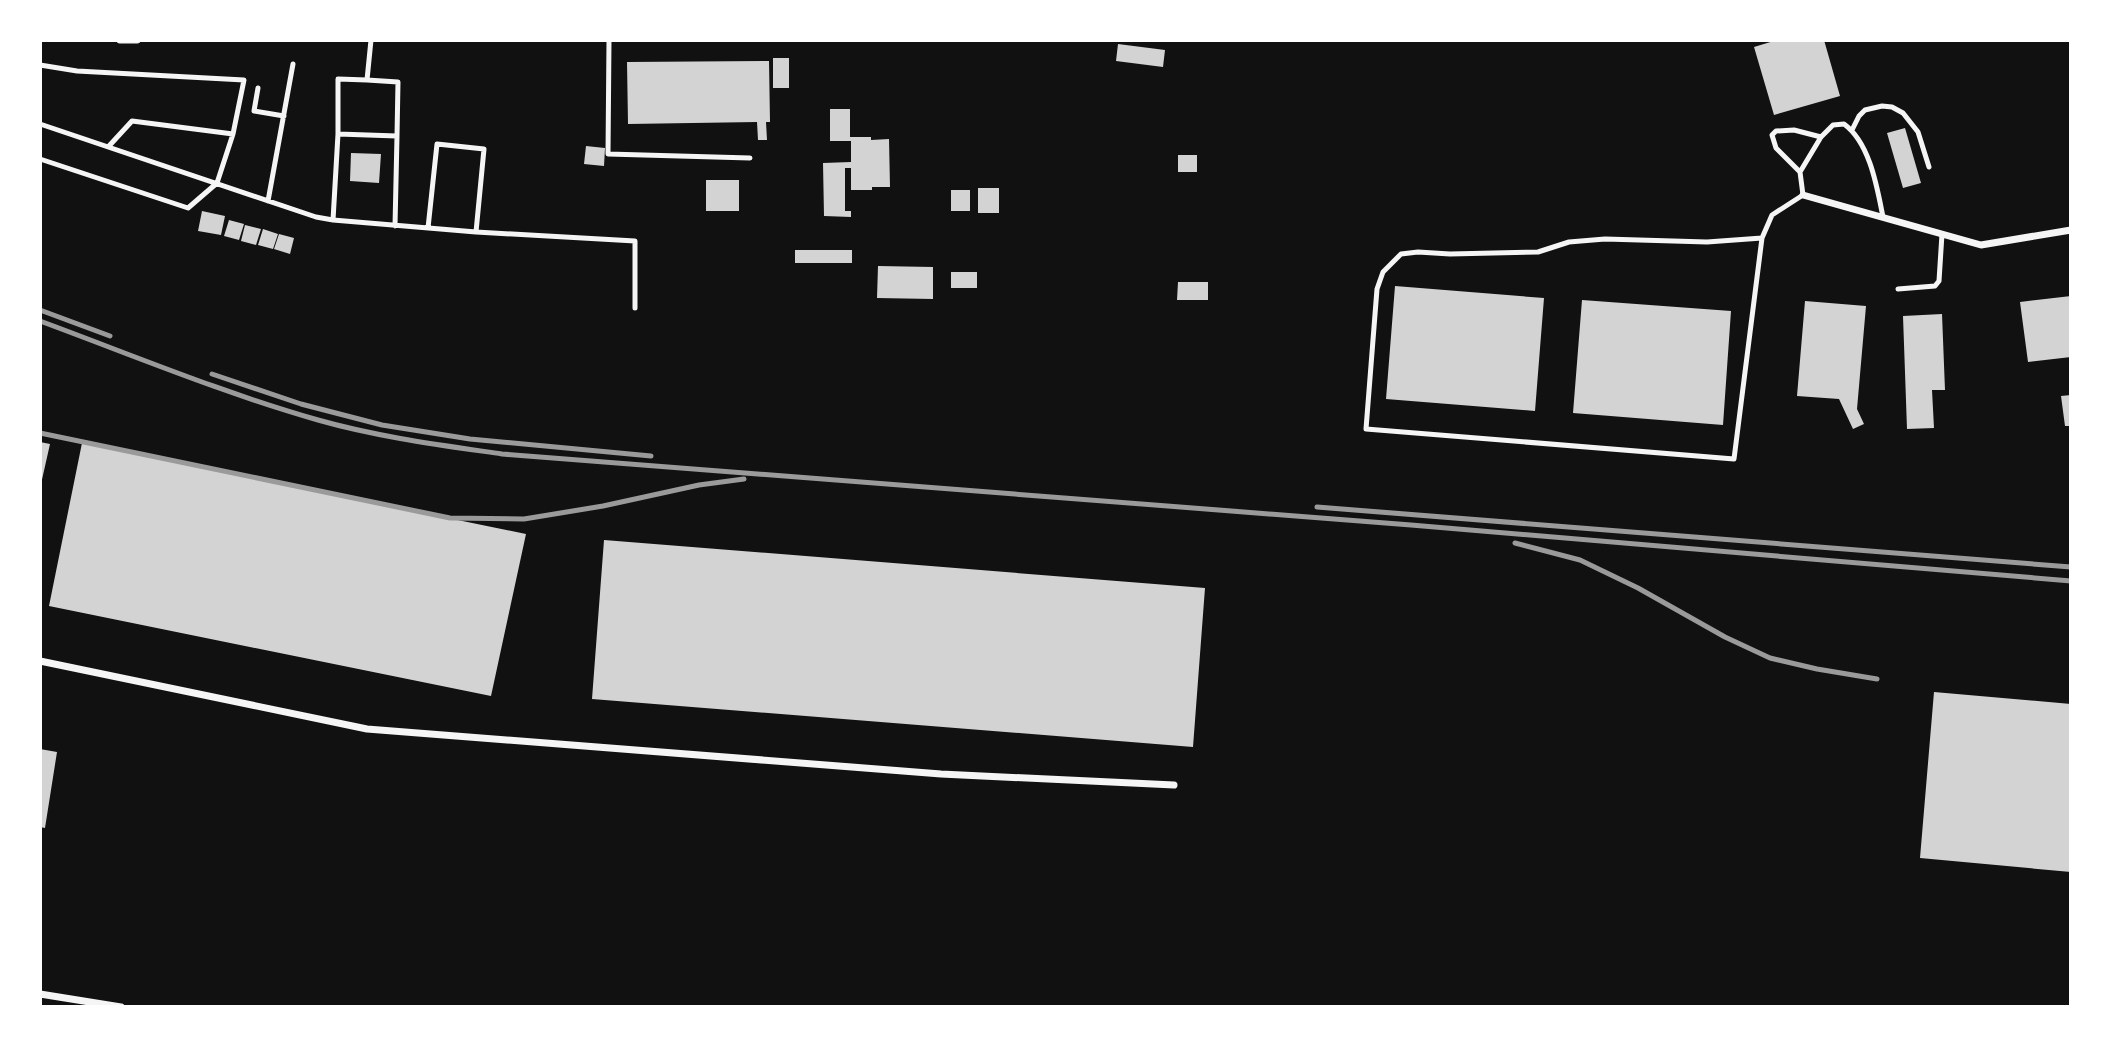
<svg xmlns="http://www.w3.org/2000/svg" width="2111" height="1047" font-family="Ubuntu,sans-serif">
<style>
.building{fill:#d3d3d3}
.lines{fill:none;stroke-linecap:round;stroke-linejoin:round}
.service{stroke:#f5f5f5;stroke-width:5}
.minor{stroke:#f5f5f5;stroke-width:7}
.rail{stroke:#9a9a9a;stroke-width:5}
</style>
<rect width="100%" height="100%" fill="#111"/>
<!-- building -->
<path class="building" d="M1777,40H1824L1840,96L1774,115L1754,47Z
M1118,44L1165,50L1163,67L1116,61Z
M773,58H789V88H773Z
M769,61L770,122H766L767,140H758L757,122L628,124L627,62Z
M830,109H850V137H871V140L889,139L890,187H872V190H851V168H845V211H851V217L824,216L823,163L851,162V141H830Z
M1905,128L1921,183L1903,188L1887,133Z
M586,146L605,148L604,166L584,164Z
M351,153L381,154L379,183L350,181Z
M1178,155H1197V172H1178Z
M706,180H739V211H706Z
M978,188H999V213H978Z
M951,190H970V211H951Z
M202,211L225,216L221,235L198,231Z
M229,220L244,224L239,240L224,236Z
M245,225L261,229L256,245L241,241Z
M263,229L278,234L273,249L258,245Z
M279,234L294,238L290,254L274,249Z
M795,250H852V263H795Z
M878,266L933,267V299L877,298Z
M951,272H977V288H951Z
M1178,282H1208V300H1177Z
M1395,286L1544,298L1535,411L1386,399Z
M2071,296V357L2028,362L2020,302Z
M1582,300L1731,311L1723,425L1573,413Z
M1805,301L1866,306L1857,409L1864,424L1853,429L1839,399L1797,396Z
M1942,314L1945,390H1932L1934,428L1907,429L1903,316Z
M2071,395V426H2065L2061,396Z
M40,442L50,444L41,484H40Z
M82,443L526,534L491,696L49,606Z
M604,540L1205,588L1193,747L592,699Z
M1934,692L2071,704V872L1920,858Z
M40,749L57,752L45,828L40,827Z"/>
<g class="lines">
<!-- service -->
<path class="service" d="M609,40L608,154L750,158
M40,65L77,71L244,80L233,134L132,121L109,146
M367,80L338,79V134L333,220L476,232L635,241V308
M258,88L254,111L284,116
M40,124L316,217L333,220
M1852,130L1859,116L1865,110L1882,106L1892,107L1903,113L1918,132L1929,167
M338,134L397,136L398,82L367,80L371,40
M40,159L188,208L217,183L233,134
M1800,172L1776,148L1772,135L1776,131L1794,130L1821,137
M268,201L293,64
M395,226L397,136
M428,228L437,144L484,149L476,232
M1762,238L1734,459L1366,429L1377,289L1383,272L1401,254L1418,252L1450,254L1538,252L1569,242L1605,239L1707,242L1762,238L1772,215L1803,195L1800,172L1821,137L1833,125L1844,124C1870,143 1877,187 1883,217
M1898,289L1935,286L1939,281L1942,234"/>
<!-- minor -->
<path class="minor" d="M120,40H137
M1803,195L1981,245L2071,230
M40,661L367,729L941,774L1174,785
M40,994L121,1007"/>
<!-- rail -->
<path class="rail" d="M40,310L110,336
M40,321C132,355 223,393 318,420C378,437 440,445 502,454L1411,525L2071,581
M212,374L301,404L382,425L470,439L651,456
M40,433L450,518L524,519L603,506L699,485L744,479
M1317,507L2071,567
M1515,543L1580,560L1638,588L1725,637L1770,658L1817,669L1877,679"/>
</g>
<!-- border -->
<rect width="2111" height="1047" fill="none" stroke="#ffffff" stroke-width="84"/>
</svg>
